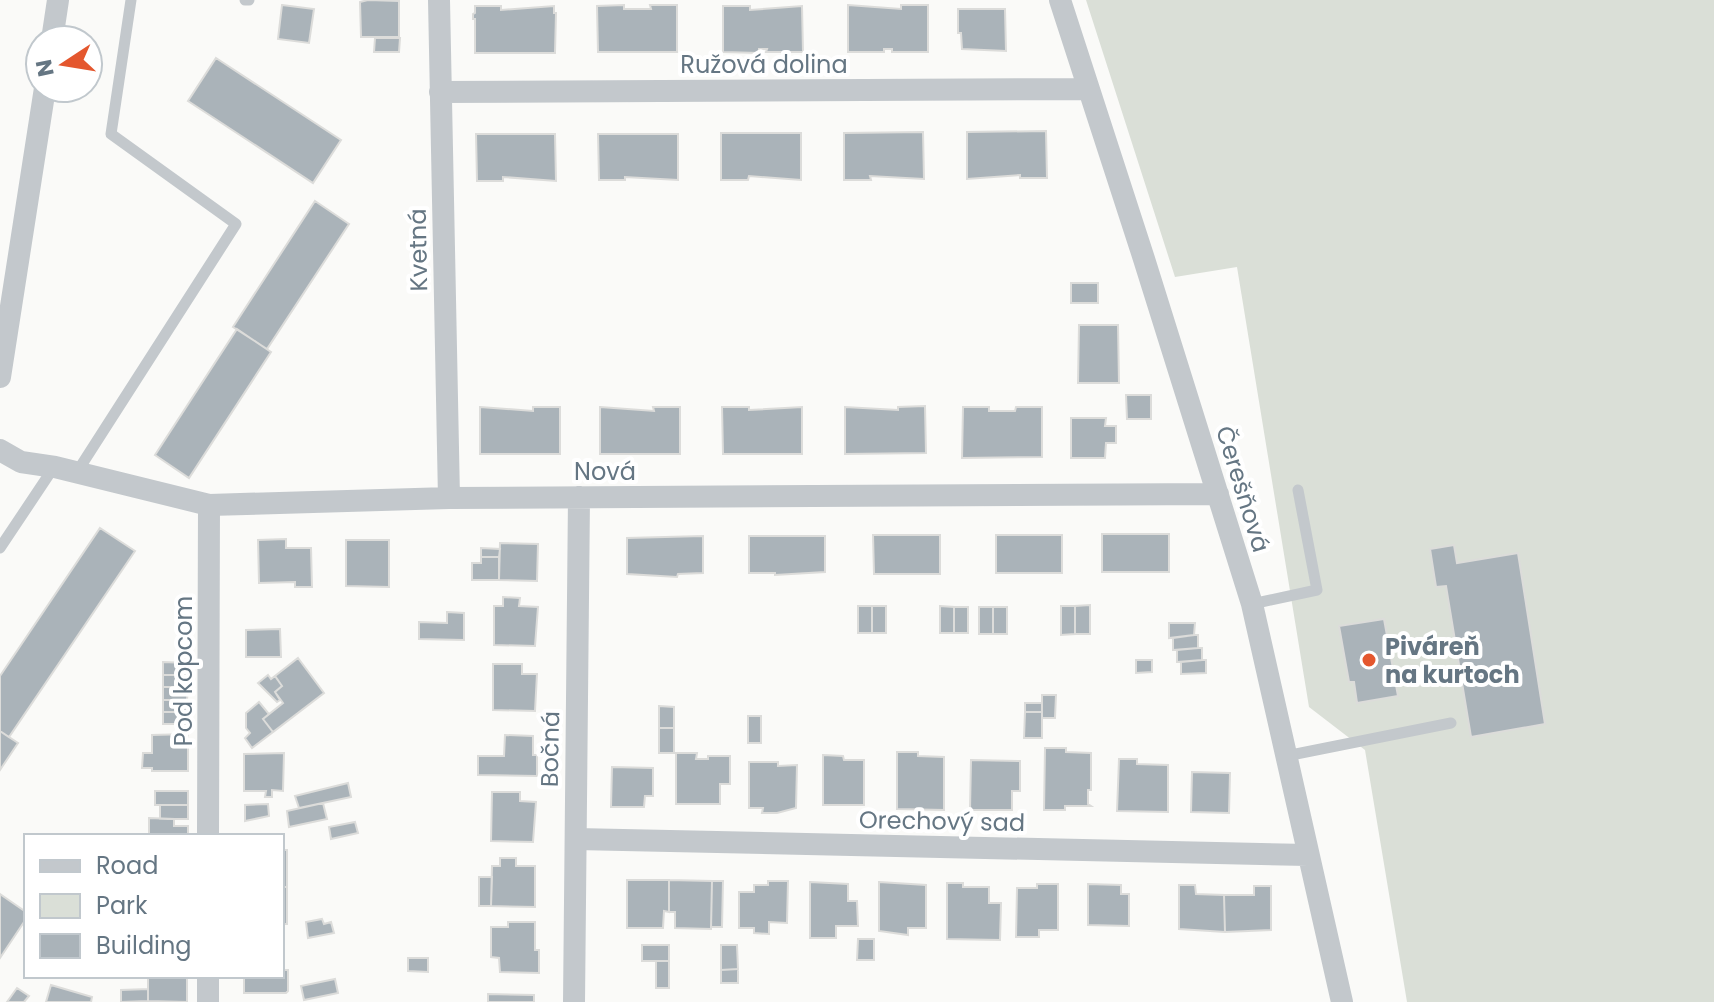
<svg xmlns="http://www.w3.org/2000/svg" width="1714" height="1002" font-family="Poppins,sans-serif">
<style>
.green{fill:#dadfd7}
.building{fill:#aab3b9;stroke:#dcdcda;stroke-width:2}
.lines{fill:none;stroke-linecap:round;stroke-linejoin:round}
.lane{stroke:#c3c8cc;stroke-width:11}
.street{stroke:#c3c8cc;stroke-width:22}
.poi-dot{fill:#e4572e;stroke:#fff;stroke-width:3}
.labels{text-anchor:middle;dominant-baseline:central;stroke-width:8;stroke-linejoin:round;paint-order:stroke}
.street-label{font-size:24px;fill:#657683;stroke:#fff}
.poi-label{font-size:24px;font-weight:bold;fill:#657683;stroke:#fff;text-anchor:start}
</style>
<rect width="100%" height="100%" fill="#fafaf8"/>
<!-- green -->
<path class="green" d="M1086,0H1714V1002H1407L1365,750L1309,707L1237,267L1175,277Z"/>
<!-- building -->
<path class="building" d="M368,0L399,1V37H361L360,2Z
M282,5L314,9L309,43L278,39Z
M624,5V9H651L650,5H677V52H598L597,6Z
M848,5L901,9V5H928V52H892V49H884V52H848Z
M475,6H501V10L554,6V13H556L555,53H475V19H473V14L475,13Z
M723,6H750V10L802,6L803,52H766L767,49H759V53L723,52Z
M958,9H1005L1006,51L962,49L961,33H958Z
M375,38H400L399,52H374Z
M216,58L341,140L313,183L188,101Z
M1046,131L1047,178H1020V175L967,179V132Z
M923,132L924,179L870,176L871,180H844V133Z
M721,133H801V180L749,176L748,180H721Z
M476,134H555L556,181L503,177V181H477Z
M598,134H678V180L625,177V180H599Z
M315,201L349,224L267,349L233,327Z
M1071,283H1098V303H1071Z
M1079,325H1118L1119,383H1078Z
M237,329L271,352L189,478L155,455Z
M1126,395H1151V419H1127Z
M925,406L926,453L845,454V407L898,410V407Z
M480,407L533,411V407H560V454H480Z
M600,407L654,411L653,407H680V454H600Z
M722,407H749V410L802,407V454H723Z
M963,407H989V411H1015L1016,407H1042V457L962,458Z
M1071,418H1106L1105,426H1116V443H1106L1105,458H1071Z
M100,528L135,551L9,737L0,731V676Z
M1102,534H1169V572H1102Z
M873,535H940V574H874Z
M996,535H1062V573H996Z
M703,536V573L678,574L677,577L627,574V538Z
M749,536H825V572L775,575V573H749Z
M286,539V548H311L312,587H295V582L259,583L258,540Z
M346,540H389V587L346,586Z
M500,543L538,544L537,581L499,580Z
M1454,545L1457,563L1518,553L1545,724L1471,737L1446,586L1436,587L1430,549Z
M481,548L500,549L499,557H481Z
M481,557H499V580H472V563H481Z
M503,597L520,598L519,606L538,607L535,646L494,645V606H503Z
M1090,605V634H1075V606Z
M858,606H872V633H858Z
M872,606H886V633H872Z
M940,606L954,607V633H940Z
M1061,606H1075V634L1061,635Z
M954,607H968V633H954Z
M979,607H993V634H979Z
M993,607H1007V634H993Z
M447,612L464,613V640L419,639V622L447,623Z
M1384,619L1398,696L1357,703L1354,682H1349L1339,626Z
M1169,623H1195L1194,635L1169,638Z
M280,629L281,657H246V630Z
M1194,635H1198V648L1173,650V638Z
M1198,648H1202V660L1177,662V650Z
M298,658L324,693L273,732L263,719L283,703L275,692L282,686L275,676Z
M1136,660H1152V672L1136,673Z
M1202,660H1206V673L1181,674V662Z
M163,662L188,663L187,675H163Z
M493,664H522V674H537L535,711L493,710Z
M163,675H187L188,687H163Z
M268,675L271,679L275,676L282,686L275,692L280,700L277,702L258,683Z
M163,687H188L187,700H163Z
M1042,695H1056L1055,718H1042Z
M163,700H187V712H163Z
M259,702L269,714L263,719L273,732L252,748L245,738L250,733L246,728V713Z
M1025,703H1042V712H1025Z
M659,706L674,707V728H659Z
M163,712H187L188,724H163Z
M1025,712H1042V738H1024Z
M748,716H761V743H748Z
M659,728H674V753H659Z
M0,731L18,743L0,770Z
M188,734V771H152V768H142L143,753H152V735Z
M505,735L533,736V755H537V776L478,775V756H504Z
M1045,748H1066V752L1091,753V790H1088V804L1091,806H1065V810H1044Z
M897,752H918V756L944,757V810L897,809Z
M284,753L283,791L272,790V797H265L266,791H244V754Z
M676,753H697L696,759H708V756H730V784H720V804H676Z
M823,755L843,756L844,760H864V805H823Z
M1119,759H1137V764L1168,765V812L1117,811Z
M971,760L1020,761V791H1012V810H970Z
M749,762H778V766L797,765L796,808L777,813H762L763,808H749Z
M612,767L653,768V796H645L644,807H611Z
M1192,772L1230,773L1229,813L1191,812Z
M348,783L351,797L299,808L295,796Z
M155,791H188V805H155Z
M492,792H520V801L536,802L533,842L491,841Z
M323,803L327,819L289,827L287,811Z
M268,804L269,816L245,821V805Z
M160,805H188V819H160Z
M149,818L174,819V826H188V836H149Z
M355,822L358,833L331,839L329,827Z
M282,850H287V887H282Z
M500,858H516V866H535V907L491,906L492,866H500Z
M479,877H492L491,906H479Z
M627,880H669V912L664,911L663,928H627Z
M669,880L712,881L711,929L675,928V912H669Z
M712,881H723L722,927H711Z
M768,881H788L787,923L769,922V934L754,933V928H739V892H754V885H768Z
M810,882L848,884V901H857L858,926H836V938H810Z
M879,882L926,885V928H908V935L879,931Z
M947,883H963V887H989V903H1001L1000,940L947,939Z
M1037,884H1058V930H1039V937H1016L1017,888H1037Z
M1088,884L1121,885V894H1129V926L1088,925Z
M1179,885H1195L1196,894L1224,895L1225,932L1179,929Z
M1254,886H1271V930L1225,932L1224,895H1254Z
M282,887H287V924H282Z
M0,894L26,912V919L0,958Z
M322,919L324,924L331,922L334,933L308,938L306,922Z
M508,922H535V950H539V973L500,972L499,958L491,957V927H508Z
M858,939H874V960H857Z
M642,945H669V961H642Z
M721,945H737L738,969L721,970Z
M408,958H428V972L408,971Z
M656,961H669V988H656Z
M738,969V983H721V970Z
M282,970H288V991L286,993H244V976H282Z
M148,976H187V1002L148,1001Z
M335,979L338,993L304,1000L301,986Z
M51,985L92,997L91,1002H46Z
M17,988L29,996L24,1002H7Z
M148,989V1001L121,1002V990Z
M488,994L534,995V1002H488Z"/>
<g class="lines">
<!-- lane -->
<path class="lane" d="M245,0H249
M77,472L236,224L111,134L131,0
M0,548L54,467
M1252,604L1317,590L1298,490
M1286,756L1451,723"/>
<!-- street -->
<path class="street" d="M439,0L449,498
M1060,0L1144,259L1252,604L1342,1002
M52,40L58,0
M440,92L1087,89
M0,377L45,88
M0,450L21,462L55,467L209,505L449,498L1218,494
M208,836L209,505
M576,839L1308,855
M208,1002V976
M574,1002L579,497"/>
</g>
<!-- markers -->
<circle class="poi-dot" cx="1369" cy="660" r="8"/>
<g class="labels">
<!-- street labels -->
<g class="street-label">
<text x="764" y="64">Ružová dolina</text>
<text transform="translate(418 250) rotate(-91)">Kvetná</text>
<text x="605" y="471">Nová</text>
<text transform="translate(1243 489) rotate(73)">Čerešňová</text>
<text transform="translate(183 671) rotate(-90)">Pod kopcom</text>
<text transform="translate(550 749) rotate(-89)">Bočná</text>
<text transform="translate(942 821) rotate(1)">Orechový sad</text>
</g>
<!-- poi labels -->
<g class="poi-label">
<text x="1385" y="646">Piváreň<tspan x="1385" dy="28">na kurtoch</tspan></text>
</g>
</g>
<!-- legend -->
<rect x="24" y="834" width="260" height="144" fill="#ffffff" stroke="#c1c8cd" stroke-width="2"/>
<rect x="40" y="860" width="40" height="12" fill="#c3c8cc" stroke="#c1c8cd" stroke-width="2"/>
<text x="96" y="874" font-size="24" fill="#657683">Road</text>
<rect x="40" y="894" width="40" height="24" fill="#dadfd7" stroke="#c1c8cd" stroke-width="2"/>
<text x="96" y="914" font-size="24" fill="#657683">Park</text>
<rect x="40" y="934" width="40" height="24" fill="#aab3b9" stroke="#c1c8cd" stroke-width="2"/>
<text x="96" y="954" font-size="24" fill="#657683">Building</text>
<!-- north arrow -->
<g transform="translate(64 64) rotate(258)"><circle r="38" fill="#ffffff" stroke="#c1c8cd" stroke-width="2"/>
<path d="M0-6L14 30L0 20L-14 30Z" fill="#e4572e"/>
<text y="-12" font-size="22" font-weight="bold" text-anchor="middle" fill="#657683">N</text>
</g>
</svg>
